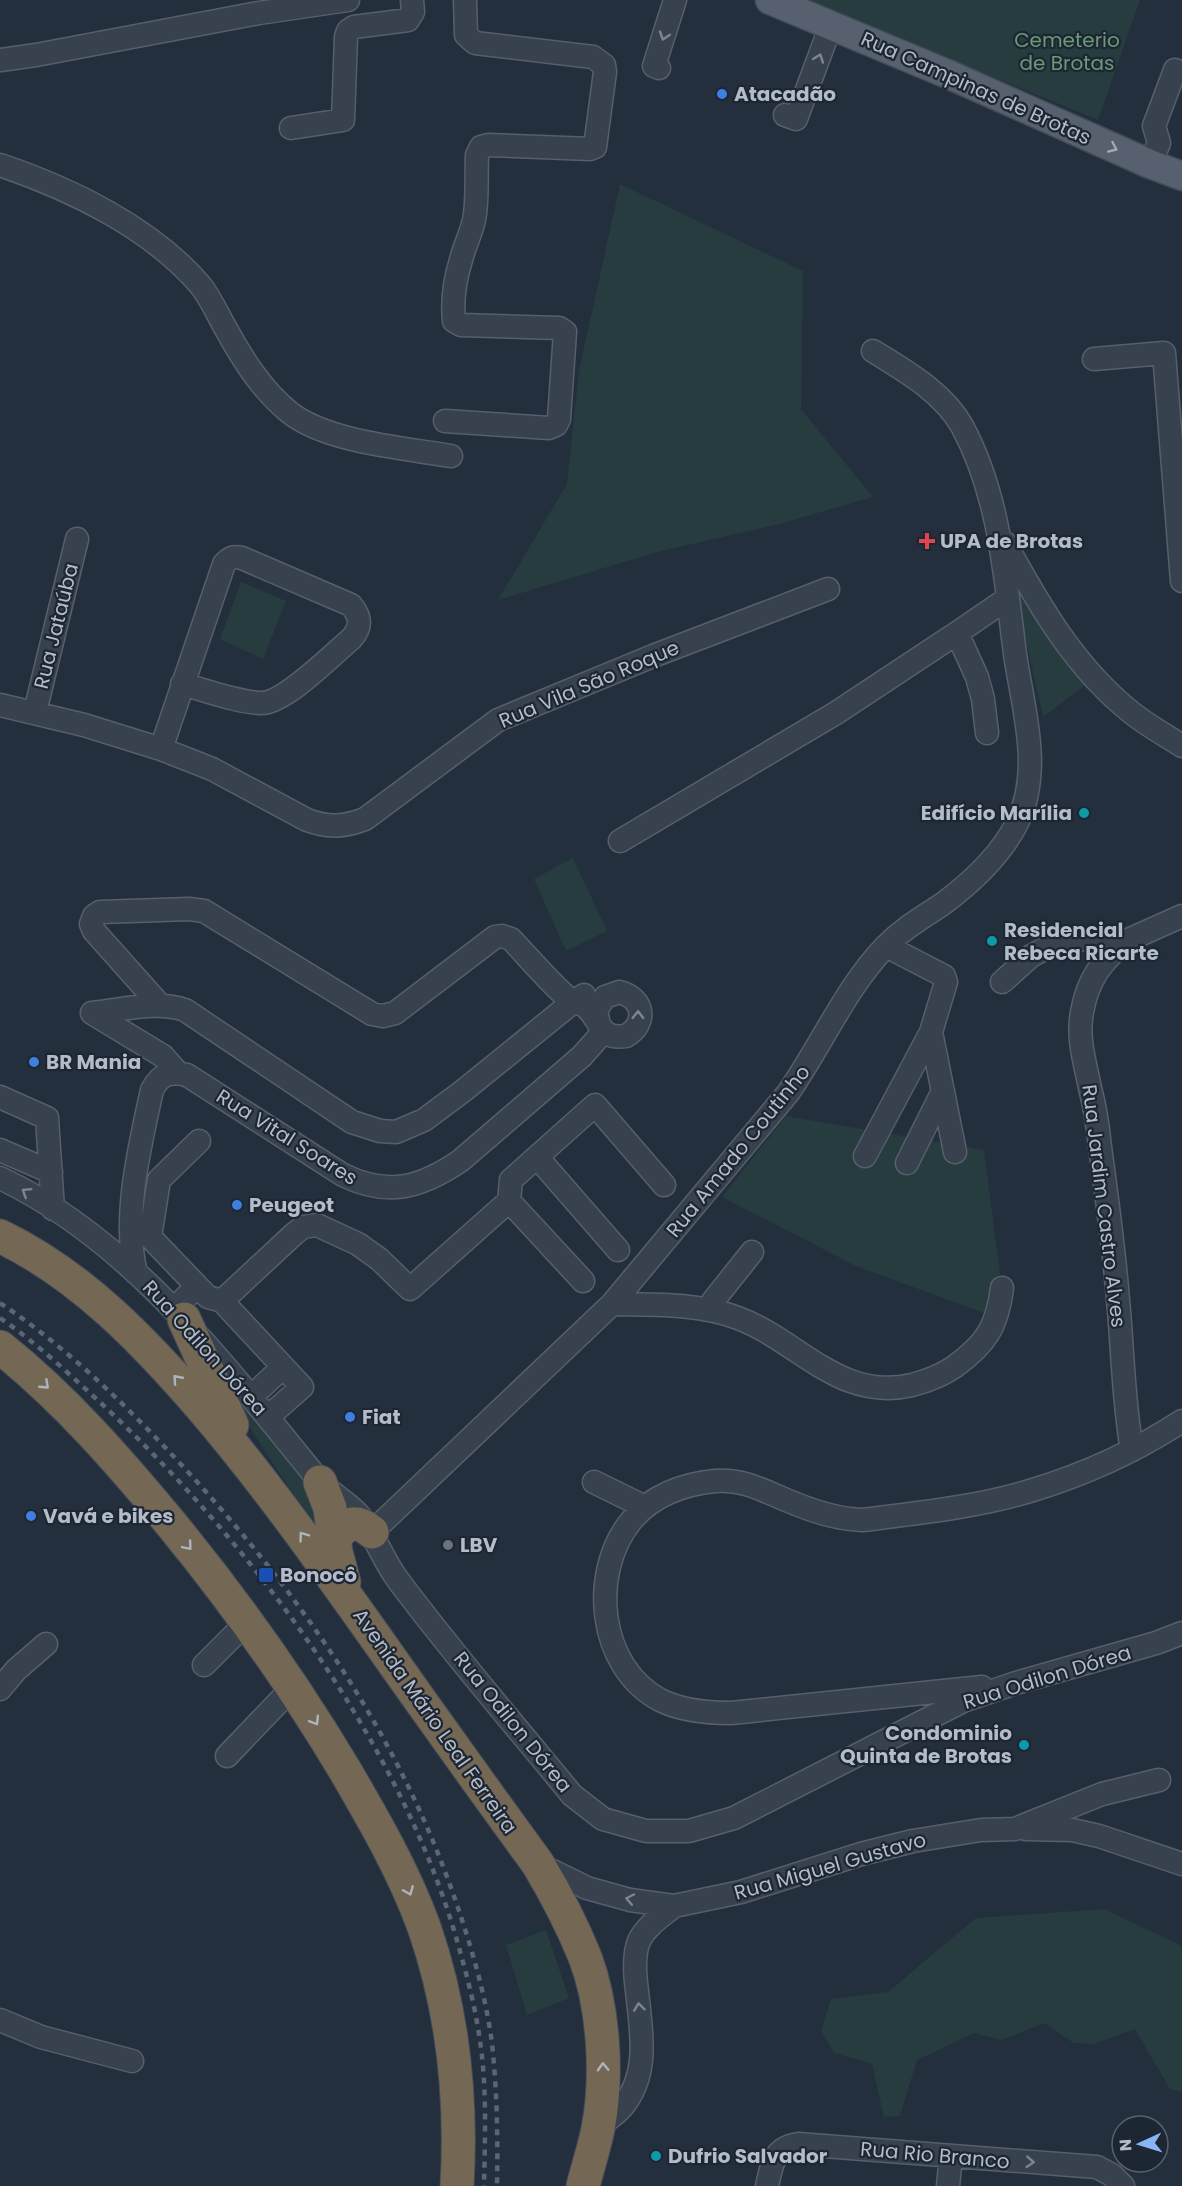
<svg xmlns="http://www.w3.org/2000/svg" width="1182" height="2186" font-family="Poppins,sans-serif">
<style>
.green{fill:#263c3f}
.lines{fill:none;stroke-linecap:round;stroke-linejoin:round}
.minor-casing{stroke:#565f6c;stroke-width:25}
.major-casing{stroke:#414a57;stroke-width:31}
.highway-casing{stroke:#434c59;stroke-width:35}
.minor{stroke:#38414e;stroke-width:22}
.major{stroke:#56606e;stroke-width:28}
.highway{stroke:#746855;stroke-width:33}
.rail{stroke:#5a6575;stroke-width:4.5;stroke-dasharray:6 6;stroke-linecap:butt}
.oneway{stroke:#7c8592}
.oneway2{stroke:#a1aab7}
.oneway3{stroke:#aeb4bd}
.shop-dot{fill:#3f7fe0;stroke:#1d2633;stroke-width:2}
.health-dot{fill:#e0444e;stroke:#1d2633;stroke-width:2}
.culture-dot{fill:#0f9aa8;stroke:#1d2633;stroke-width:2}
.worship-dot{fill:#6b7280;stroke:#1d2633;stroke-width:2}
.transit-dot{fill:#1a4fb4;stroke:#1d2633;stroke-width:2}
.labels{text-anchor:middle;dominant-baseline:central;stroke-width:4.5;stroke-linejoin:round;paint-order:stroke}
.park-label{font-size:20px;fill:#6b9a76;stroke:#1d2633}
.street-label{font-size:20px;fill:#b4bcc9;stroke:#1d2633}
.poi-label{font-size:20px;font-weight:bold;fill:#b4bcc9;stroke:#1d2633;text-anchor:start}
</style>
<rect width="100%" height="100%" fill="#242f3e"/>
<!-- green -->
<path class="green" d="M807,0H1140L1098,120Z
M620,184L803,271L801,409L873,497L779,524L657,552L498,600L567,484L579,371Z
M241,582L286,601L263,659L220,639Z
M1021,586L1088,683L1043,717L1014,587Z
M573,858L607,931L566,951L534,879Z
M786,1116L984,1150L1000,1274L984,1313L856,1266L722,1197Z
M221,1375L321,1500L325,1537C286,1483 251,1436 221,1375Z
M1104,1909L1182,1946V2092L1170,2089L1135,2029L1094,2044L1074,2043L1044,2023L1002,2040L974,2033L917,2060L900,2116L884,2117L872,2064L834,2053L821,2031L831,1999L888,1992L976,1918Z
M546,1930L569,1998L527,2015L506,1945Z"/>
<g class="lines">
<!-- minor casing -->
<g class="minor-casing">
<path id="minor" d="M0,60L36,55L259,13L348,0
M659,68L654,66L675,0
M785,115L796,119L831,25
M291,128L343,120L346,37L348,31L354,27L408,20L413,12L412,0
M1150,164L1159,143L1154,126L1175,70
M0,165C71,189 152,228 201,286C211,299 218,315 226,329C243,360 262,390 289,412C326,442 404,448 451,456
M1094,359L1164,353L1182,581
M445,421L549,428L556,425L559,419L565,332L559,328L461,325L454,321C452,302 455,279 461,260C464,247 471,234 474,220C478,200 476,176 477,155L481,147L488,145L590,149L595,147L605,72L604,65L593,57L475,43L466,35L465,0
M1005,543C1039,605 1075,668 1132,713C1147,725 1165,735 1182,746
M957,633L1008,598
M0,705L84,725L161,749L212,769L307,820C329,828 344,827 365,819L498,720L653,656L828,589
M35,712L77,539
M161,749L224,564C230,557 234,556 242,558L351,605C361,617 362,627 351,639C332,655 283,705 260,703C237,702 205,690 182,684
M620,841L836,713L957,633L977,677L983,699L987,733
M1126,941C1101,962 1088,979 1082,1012C1077,1039 1085,1062 1090,1088C1095,1107 1098,1127 1100,1147C1107,1198 1114,1249 1118,1300C1123,1351 1123,1400 1132,1450
M1002,982L1031,956L1052,945L1077,939L1126,941L1182,916
M160,1005L94,931L91,924L94,916L100,912L189,909L204,911L372,1014L383,1016L395,1013L495,937L502,936L511,939C530,959 549,982 570,1000C575,1004 583,1003 587,1008C602,1022 599,1040 626,1036C648,1023 644,998 619,992L605,997L596,1010L599,1025
M92,1013C122,1010 157,1000 185,1010L352,1122L380,1131L396,1132L424,1120L463,1091L573,1002L584,995
M92,1013L163,1056L177,1072
M931,1032L955,1152
M0,1097L47,1118L53,1209
M0,1150L51,1172
M865,1156L931,1032L946,982L944,976L886,946
M537,1157L618,1250
M907,1163L943,1091
M0,1178C132,1240 227,1368 317,1478C328,1492 346,1501 358,1514C375,1534 382,1559 398,1580C453,1654 514,1724 572,1795L603,1819L646,1831H689L734,1818L963,1701L1016,1683L1156,1643L1182,1633
M509,1201L583,1281
M136,1273C122,1218 140,1145 152,1090C160,1074 170,1071 187,1075L343,1175C388,1197 420,1188 460,1161L582,1056L604,1031
M197,1286L150,1237L159,1180L199,1141
M222,1301L294,1234L303,1227L317,1225L358,1244L379,1259L410,1289L509,1201L511,1180L595,1105L664,1185
M612,1304C654,1305 698,1303 738,1318C799,1341 840,1402 912,1385C927,1381 941,1376 954,1367C986,1344 997,1327 1002,1288
M174,1309L197,1286L208,1297L222,1301L302,1387L268,1417
M709,1309L713,1301L752,1252
M251,1397L283,1367
M594,1482L645,1507
M372,1532L612,1304L788,1093C821,1046 846,987 886,946C903,928 924,917 944,903C972,882 1001,855 1017,823C1043,770 1023,709 1015,654C1005,577 1000,496 962,426C943,392 905,371 873,351
M204,1665L248,1621
M982,1687L731,1713C707,1713 682,1711 660,1700C598,1667 589,1573 631,1521C651,1496 683,1484 715,1481C745,1478 769,1494 796,1504C818,1513 838,1519 862,1520C919,1513 978,1507 1033,1490C1086,1474 1136,1451 1182,1421
M0,1689L16,1670L46,1644
M227,1756L293,1687
M1026,1829L1072,1830L1099,1836L1182,1864
M538,1864L587,1888L630,1900L674,1906L741,1892L861,1854L913,1841L981,1830L1015,1829L1102,1794L1159,1780
M0,2020L41,2037L132,2061
M599,2127C606,2120 617,2114 623,2106C650,2073 641,2030 637,1991C635,1976 633,1955 639,1941C646,1926 662,1916 674,1906
M767,2186C772,2164 773,2148 798,2144L1097,2167L1112,2175L1123,2186
M948,2186L951,2156"/>
</g>
<!-- major casing -->
<g class="major-casing">
<path id="major" d="M770,0L950,75L1150,164L1182,176"/>
</g>
<!-- highway casing -->
<g class="highway-casing">
<path id="highway" d="M0,1236C81,1275 144,1341 202,1408C260,1476 312,1548 364,1621C421,1702 479,1783 538,1864C556,1894 572,1925 585,1957C604,2007 608,2077 598,2129C594,2148 588,2167 583,2186
M184,1319L232,1425
M0,1347C65,1399 119,1461 172,1525C236,1603 294,1685 346,1772C375,1822 404,1872 424,1927C453,2010 462,2099 457,2186
M320,1482L330,1508L336,1552L344,1582
M333,1541C344,1524 354,1517 372,1532"/>
</g>
<!-- minor -->
<use href="#minor" class="minor"/>
<!-- major -->
<use href="#major" class="major"/>
<!-- highway -->
<use href="#highway" class="highway"/>
<!-- rail -->
<path class="rail" d="M0,1303C74,1352 139,1418 199,1484C311,1609 403,1745 457,1905C472,1949 486,1997 492,2043C497,2091 498,2138 497,2186
M0,1318C37,1343 70,1375 103,1405C255,1547 407,1751 461,1955C469,1983 476,2012 480,2041C487,2087 485,2139 484,2186"/>
</g>
<!-- one-way arrows -->
<defs><path id="oneway-chevron" d="M-2-3.5L2.5 0L-2 3.5" fill="none" stroke-width="1.6" stroke-linecap="round" stroke-linejoin="round" transform="scale(1.5)"/></defs>
<g class="oneway">
<use href="#oneway-chevron" transform="translate(664 36) rotate(108)"/>
<use href="#oneway-chevron" transform="translate(819 58) rotate(-70)"/>
<use href="#oneway-chevron" transform="translate(638 1015) rotate(-89)"/>
<use href="#oneway-chevron" transform="translate(26 1192) rotate(-148)"/>
<use href="#oneway-chevron" transform="translate(630 1899) rotate(-168)"/>
<use href="#oneway-chevron" transform="translate(639 2007) rotate(-97)"/>
<use href="#oneway-chevron" transform="translate(1030 2162) rotate(4)"/>
</g>
<use class="oneway2" href="#oneway-chevron" transform="translate(1113 148) rotate(24)"/>
<g class="oneway3">
<use href="#oneway-chevron" transform="translate(177 1379) rotate(-132)"/>
<use href="#oneway-chevron" transform="translate(45 1385) rotate(43)"/>
<use href="#oneway-chevron" transform="translate(303 1536) rotate(-126)"/>
<use href="#oneway-chevron" transform="translate(188 1546) rotate(50)"/>
<use href="#oneway-chevron" transform="translate(315 1721) rotate(58)"/>
<use href="#oneway-chevron" transform="translate(409 1891) rotate(67)"/>
<use href="#oneway-chevron" transform="translate(603 2067) rotate(-92)"/>
</g>
<!-- markers -->
<g class="shop-dot">
<circle cx="722" cy="94" r="6"/>
<circle cx="34" cy="1062" r="6"/>
<circle cx="237" cy="1205" r="6"/>
<circle cx="350" cy="1417" r="6"/>
<circle cx="31" cy="1516" r="6"/>
</g>
<path class="health-dot" d="M924 532h6v6h6v6h-6v6h-6v-6h-6v-6h6z"/>
<g class="culture-dot">
<circle cx="1084" cy="813" r="6"/>
<circle cx="992" cy="941" r="6"/>
<circle cx="1024" cy="1745" r="6"/>
<circle cx="656" cy="2156" r="6"/>
</g>
<circle class="worship-dot" cx="448" cy="1545" r="6"/>
<rect class="transit-dot" x="258" y="1567" width="16" height="16" rx="3"/>
<g class="labels">
<!-- park labels -->
<g class="park-label">
<text x="1067" y="40">Cemeterio<tspan x="1067" dy="23">de Brotas</tspan></text>
</g>
<!-- street labels -->
<g class="street-label">
<text transform="translate(976 88) rotate(24)">Rua Campinas de Brotas</text>
<text transform="translate(56 626) rotate(-76)">Rua Jataúba</text>
<text transform="translate(589 684) rotate(-23)">Rua Vila São Roque</text>
<text transform="translate(287 1137) rotate(32)">Rua Vital Soares</text>
<text transform="translate(738 1151) rotate(-51)">Rua Amado Coutinho</text>
<text transform="translate(1104 1206) rotate(83)">Rua Jardim Castro Alves</text>
<text transform="translate(205 1348) rotate(48)">Rua Odilon Dórea</text>
<text transform="translate(1047 1677) rotate(-17)">Rua Odilon Dórea</text>
<text transform="translate(435 1721) rotate(55)">Avenida Mário Leal Ferreira</text>
<text transform="translate(513 1722) rotate(51)">Rua Odilon Dórea</text>
<text transform="translate(830 1866) rotate(-16)">Rua Miguel Gustavo</text>
<text transform="translate(935 2155) rotate(5)">Rua Rio Branco</text>
</g>
<!-- poi labels -->
<g class="poi-label">
<text x="734" y="94">Atacadão</text>
<text x="940" y="541">UPA de Brotas</text>
<text x="1072" y="813" text-anchor="end">Edifício Marília</text>
<text x="1004" y="930">Residencial<tspan x="1004" dy="23">Rebeca Ricarte</tspan></text>
<text x="46" y="1062">BR Mania</text>
<text x="249" y="1205">Peugeot</text>
<text x="362" y="1417">Fiat</text>
<text x="43" y="1516">Vavá e bikes</text>
<text x="460" y="1545">LBV</text>
<text x="280" y="1575">Bonocô</text>
<text x="1012" y="1733" text-anchor="end">Condominio<tspan x="1012" dy="23">Quinta de Brotas</tspan></text>
<text x="668" y="2156">Dufrio Salvador</text>
</g>
</g>
<!-- north arrow -->
<g transform="translate(1140 2144) rotate(266)"><circle r="28" fill="#1d2633" stroke="#59626f" stroke-width="1.5"/>
<path d="M0-4.5L10 22L0 15L-10 22Z" fill="#8ab4f8"/>
<text y="-9" font-size="16" font-weight="bold" text-anchor="middle" fill="#b4bcc9">N</text>
</g>
</svg>
